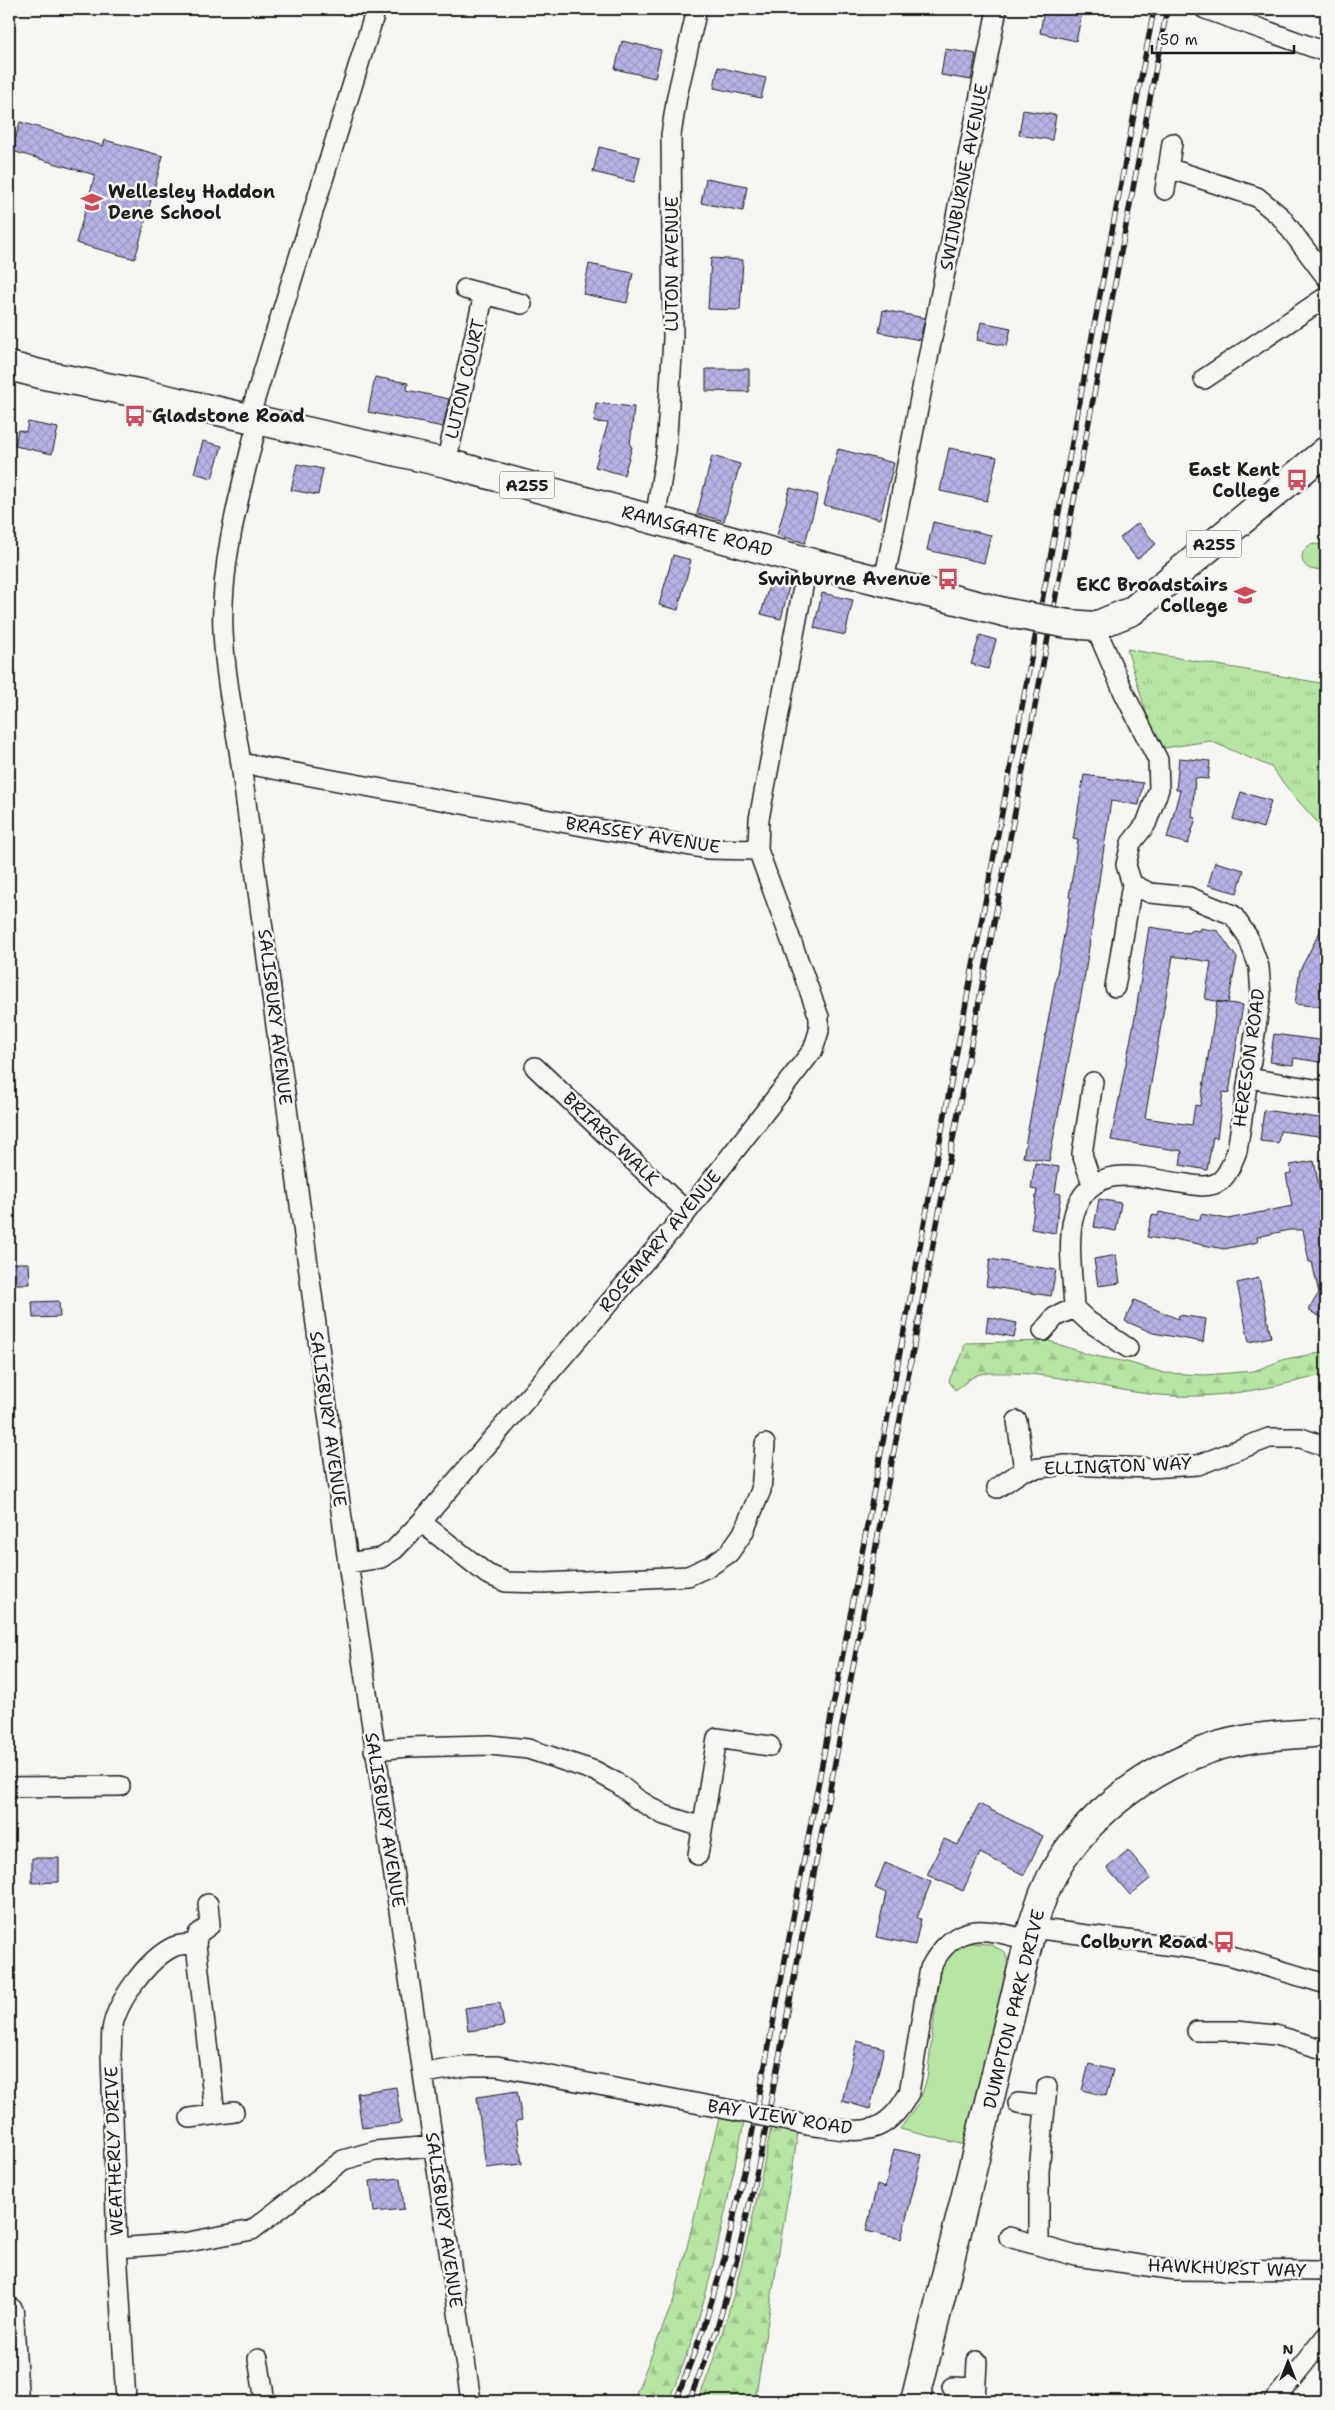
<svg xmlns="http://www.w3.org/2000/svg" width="1335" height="2410" font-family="'Shantell Sans',sans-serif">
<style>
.green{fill:#b7e5a3;stroke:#6a8060}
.forest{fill:url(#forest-firs);stroke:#6a8060}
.park{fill:url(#park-tufts);stroke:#6a8060}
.building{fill:url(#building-cross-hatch);stroke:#1c1c1c;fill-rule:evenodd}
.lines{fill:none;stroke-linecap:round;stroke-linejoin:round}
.street-casing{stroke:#1c1c1c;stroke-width:22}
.secondary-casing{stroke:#1c1c1c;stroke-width:31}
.primary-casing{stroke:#1c1c1c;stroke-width:31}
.street{stroke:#f6f6f2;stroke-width:19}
.secondary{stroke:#f6f6f2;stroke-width:28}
.primary{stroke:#f6f6f2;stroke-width:28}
.rail-casing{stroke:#1c1c1c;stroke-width:5.5}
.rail{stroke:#f6f6f2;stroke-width:4;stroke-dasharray:11;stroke-linecap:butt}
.street-bridge-casing{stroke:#1c1c1c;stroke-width:22;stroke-linecap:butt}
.primary-bridge-casing{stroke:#1c1c1c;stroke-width:31;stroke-linecap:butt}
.street-bridge{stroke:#f6f6f2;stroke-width:19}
.primary-bridge{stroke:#f6f6f2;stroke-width:28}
.labels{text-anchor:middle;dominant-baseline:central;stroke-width:5;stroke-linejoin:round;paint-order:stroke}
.shield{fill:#f6f6f2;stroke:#5d5d5c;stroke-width:1}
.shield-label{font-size:16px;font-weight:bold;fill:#1c1c1c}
.street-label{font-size:18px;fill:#1c1c1c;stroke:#f6f6f2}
.poi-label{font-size:18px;font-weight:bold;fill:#1c1c1c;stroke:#f6f6f2;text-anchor:end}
</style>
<defs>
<pattern id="forest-firs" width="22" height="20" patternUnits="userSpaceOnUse" patternTransform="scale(1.25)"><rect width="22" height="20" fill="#b7e5a3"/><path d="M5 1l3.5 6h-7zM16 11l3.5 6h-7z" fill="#9dc48c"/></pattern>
<pattern id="park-tufts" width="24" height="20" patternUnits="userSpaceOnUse" patternTransform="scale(1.25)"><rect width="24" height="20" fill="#b7e5a3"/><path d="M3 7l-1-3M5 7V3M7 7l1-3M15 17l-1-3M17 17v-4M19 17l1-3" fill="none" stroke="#9dc48c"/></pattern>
<pattern id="building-cross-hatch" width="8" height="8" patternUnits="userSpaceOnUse" patternTransform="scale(1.25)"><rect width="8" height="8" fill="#b6b2e4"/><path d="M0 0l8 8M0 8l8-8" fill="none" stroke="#9c98c3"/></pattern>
</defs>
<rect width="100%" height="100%" fill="#f6f6f2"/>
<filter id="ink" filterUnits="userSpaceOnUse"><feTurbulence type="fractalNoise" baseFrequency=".02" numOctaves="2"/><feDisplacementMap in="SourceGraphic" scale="10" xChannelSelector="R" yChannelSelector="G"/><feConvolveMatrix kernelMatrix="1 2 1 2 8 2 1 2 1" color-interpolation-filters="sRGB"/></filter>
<g filter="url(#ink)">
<!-- green -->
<path class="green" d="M1302 557a13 13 0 1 1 26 0a13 13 0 1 1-26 0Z
M969,1943L989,1944L1005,1952L1010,1966L969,2146L900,2129L919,2103L927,2079L939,1976C945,1959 952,1949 969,1943Z"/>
<!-- forest -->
<path class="forest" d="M1049,1341L1090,1355L1127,1362L1164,1373L1205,1375L1254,1371L1285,1359L1326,1352V1374C1277,1387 1224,1398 1173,1396C1116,1394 1064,1373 1008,1373C998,1373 986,1372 977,1375C970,1378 962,1386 955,1390L949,1381C955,1364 962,1362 965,1343Z
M719,2118L744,2123C724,2214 707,2317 668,2401H633L674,2299Z
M771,2128L798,2133L755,2401H698C733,2314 753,2221 771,2128Z"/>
<!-- park -->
<path class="park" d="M1127,649L1326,684V832L1292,794L1271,767L1210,741L1157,749Z"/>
<!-- building -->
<path class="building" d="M1044,9H1083L1076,41L1040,33Z
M622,41L661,50L655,78L615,69Z
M945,49L976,54L971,80L941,75Z
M718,67L766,78L761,98L714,88Z
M1023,110L1056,115L1052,140L1019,135Z
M20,122L103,146L105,140L163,156L135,259L76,243L95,175L12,151Z
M599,147L640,157L634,182L593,172Z
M706,178L747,186L743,211L701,203Z
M711,258L743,260L740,310L708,309Z
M589,264L633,273L627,303L583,294Z
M883,310L925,318L920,340L879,332Z
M981,322L1011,328L1007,346L977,340Z
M706,369H749V392L706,391Z
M375,377L408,383L407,390L449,399L443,427L368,412Z
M596,403L634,407L630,446L632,447L624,475L595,467L608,423L594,422Z
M28,422L58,428L52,454L15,446L18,430L26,432Z
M203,441L222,446L212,478L194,473Z
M949,448L997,457L987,501L940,491Z
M838,449L894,463L880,519L824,505Z
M712,456L740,464L724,521L697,514Z
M297,464L323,469L318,495L291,490Z
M790,488L818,495L805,543L777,535Z
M933,522L991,535L984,563L927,550Z
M1138,523L1156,544L1137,559L1120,538Z
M673,555L691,560L678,610L659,605Z
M770,582L789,587L781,619L761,614Z
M822,593L853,600L845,635L814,628Z
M980,635L996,640L988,669L971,664Z
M1179,758L1210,761L1208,779L1195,778L1192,817L1196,818L1188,844L1167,838L1180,790H1176Z
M1084,775L1143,783L1139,805L1111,801L1084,980L1049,1161L1023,1157L1071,897H1069L1078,840L1073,839Z
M1241,792L1271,801L1263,828L1233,819Z
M1215,862L1244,870L1237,893L1208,885Z
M1326,920V977L1322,1007L1295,1004L1300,970Z
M1149,927L1189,933L1190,930L1199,931L1200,928L1218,931L1237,958L1228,1003L1243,1005L1229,1093L1223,1092L1217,1138L1213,1137L1207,1170L1180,1165L1182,1151L1111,1140L1135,1017ZM1173,956L1211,962L1205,999L1227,1003L1217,1002L1200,1106L1195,1105L1192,1125L1145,1118Z
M1274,1034L1326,1041V1063L1294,1058L1293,1065L1270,1062Z
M1264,1110L1326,1119V1137L1280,1131L1278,1143L1260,1141Z
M1314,1161L1322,1202H1324L1326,1211V1320L1308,1310L1319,1293L1312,1262H1309L1303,1230H1289L1257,1237L1258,1242L1224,1249L1173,1239L1172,1241L1147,1237L1152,1215L1158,1216L1159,1212L1200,1220L1201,1214L1228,1219L1292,1206L1286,1174L1291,1173L1290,1165Z
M1035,1163L1059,1167L1055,1193L1061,1194L1055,1233L1031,1229L1037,1190L1031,1189Z
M1099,1199L1121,1203L1116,1231L1094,1227Z
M1116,1255L1120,1283L1098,1286L1094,1259Z
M990,1259L1056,1270L1051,1296L986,1286Z
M9,1263H29L30,1284H9Z
M1259,1278L1271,1337L1249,1342L1237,1283Z
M1134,1300L1178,1319L1179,1315L1206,1319L1203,1342L1153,1333L1125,1321Z
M59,1301L60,1317L33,1318L32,1302Z
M988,1317L1017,1323L1014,1337L986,1332Z
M979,1804L1043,1836L1024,1875L980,1853L963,1891L927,1875L944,1839L958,1845Z
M1128,1850L1151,1878L1130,1895L1107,1868Z
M32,1858H59V1882L32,1883Z
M885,1863L931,1882L917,1918L921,1919L915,1945L876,1937L886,1893L875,1888Z
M500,2003L504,2026L468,2031L465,2008Z
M857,2041L884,2048L870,2109L842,2101Z
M1089,2064L1113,2070L1106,2096L1082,2090Z
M396,2087L401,2123L362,2128L357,2093Z
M517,2091L522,2120L516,2121L522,2164L486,2168L477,2097Z
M894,2149L922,2155L901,2239L866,2231L877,2185L885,2188Z
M401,2178L404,2209L374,2212L370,2181Z"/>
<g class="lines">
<!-- street casing -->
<g class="street-casing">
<path id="street" d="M1205,9L1326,52
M1168,168L1257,197L1281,217L1326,277
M1165,190L1172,143
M465,289L522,304
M1204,379L1326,297
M249,418L376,9
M254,436C238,500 220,566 223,632C225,672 232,710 239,750L348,1563L471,2401
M446,463L484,294
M655,520L666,451L673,339L671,135L677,96L697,9
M884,581L997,9
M241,763L707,849L758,850
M1115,987L1132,884
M535,1067L687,1212
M1248,1078L1326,1091
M1092,1184L1082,1154L1093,1082
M1074,1308C1073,1278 1065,1234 1077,1206C1098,1159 1149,1180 1187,1184C1198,1186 1210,1188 1220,1181C1229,1174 1233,1160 1237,1151L1261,995L1259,967L1248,937L1233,915L1189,897L1150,893L1132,884L1126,865L1131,843L1146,824L1159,789L1158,760L1124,693L1095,626
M1043,1331L1055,1317L1074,1308L1088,1321L1128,1348
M1024,1470L1065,1465L1150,1468L1198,1465L1269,1438H1301L1326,1447
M997,1488L1024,1470L1017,1421
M421,1522L487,1574L506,1582L544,1583L688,1576L710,1566L729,1553L743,1533L761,1490L765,1444
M348,1563L381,1558L394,1550L421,1522L687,1212L813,1050L819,1031V1017L758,850L759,819L808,561
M374,1750L408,1747L490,1745L528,1749L595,1771L617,1783L637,1799L664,1815L702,1827
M9,1787L120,1786
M698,1855L717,1738L770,1746
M208,1904L210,1925L198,1934L196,1944L215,2115
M1032,1928L1197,1949L1232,1956L1326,1984
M1197,2031H1236L1275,2035L1326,2050
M424,2073L469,2066H497L716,2107
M1018,2103L1044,2106
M190,2118L234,2112
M808,2125C856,2131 883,2142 909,2093L930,1968C956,1920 983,1928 1029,1940
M1009,2237L1076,2256L1176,2270L1326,2271
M1039,2245V2171L1047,2087
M117,2248L183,2243L252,2230L343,2160L375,2151L433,2146
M258,2359L265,2401
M952,2387L975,2388
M126,2401L117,2248L111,2053C112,2045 111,2037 112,2030C116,2002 148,1959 173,1947C179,1944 189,1944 196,1944
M975,2401L977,2361
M1274,2401L1326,2336"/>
</g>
<!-- secondary casing -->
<g class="secondary-casing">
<path id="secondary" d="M915,2401L1029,1940C1036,1912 1046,1883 1062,1859C1095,1810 1150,1769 1206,1750C1244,1736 1286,1735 1326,1732"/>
</g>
<!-- primary casing -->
<g class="primary-casing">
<path id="primary" d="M9,366L44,375L148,395L446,463L849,573L1008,613
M1068,624L1095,626L1132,611L1326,451
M9,2312L14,2401"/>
</g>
<!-- street -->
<use href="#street" class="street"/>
<!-- secondary -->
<use href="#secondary" class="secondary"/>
<!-- primary -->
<use href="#primary" class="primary"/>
<!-- rail casing -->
<g class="rail-casing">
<path id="rail" d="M676,2401L704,2327L725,2256L750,2145L1154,9
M689,2401L716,2332L737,2259L762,2148L1167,9"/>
</g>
<!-- rail -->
<use href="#rail" class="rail"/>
<!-- street-bridge casing -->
<g class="street-bridge-casing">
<path id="street-bridge" d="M716,2107L808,2125"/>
</g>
<!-- primary-bridge casing -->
<g class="primary-bridge-casing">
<path id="primary-bridge" d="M1008,613L1068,624"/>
</g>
<!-- street-bridge -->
<use href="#street-bridge" class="street-bridge"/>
<!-- primary-bridge -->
<use href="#primary-bridge" class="primary-bridge"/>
</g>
</g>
<!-- icons -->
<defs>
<g id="school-bare" transform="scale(1.725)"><path d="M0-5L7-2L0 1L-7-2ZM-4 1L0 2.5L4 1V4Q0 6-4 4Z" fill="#d1495b" stroke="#f6f6f2" stroke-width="2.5" paint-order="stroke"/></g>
<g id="bus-bare" transform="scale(1.725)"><path d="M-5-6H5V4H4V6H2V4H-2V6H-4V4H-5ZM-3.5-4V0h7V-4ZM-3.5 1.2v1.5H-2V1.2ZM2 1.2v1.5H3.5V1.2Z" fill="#d1495b" stroke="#f6f6f2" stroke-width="2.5" paint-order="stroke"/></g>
<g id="university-bare" transform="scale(1.725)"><path d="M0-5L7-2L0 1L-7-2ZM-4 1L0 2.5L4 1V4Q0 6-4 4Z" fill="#d1495b" stroke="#f6f6f2" stroke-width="2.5" paint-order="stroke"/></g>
</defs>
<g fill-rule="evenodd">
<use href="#school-bare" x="92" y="202"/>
<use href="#bus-bare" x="135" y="416"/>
<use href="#bus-bare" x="1297" y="480"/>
<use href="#bus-bare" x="948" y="579"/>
<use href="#university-bare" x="1245" y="595"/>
<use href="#bus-bare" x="1224" y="1942"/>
</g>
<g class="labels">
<!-- shield labels -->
<g class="shield">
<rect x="499.5" y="471.5" width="55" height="27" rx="4"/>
<rect x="1186.5" y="530.5" width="55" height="27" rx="4"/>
</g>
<g class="shield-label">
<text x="527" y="485">A255</text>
<text x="1214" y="544">A255</text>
</g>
<!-- street labels -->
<g class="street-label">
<text transform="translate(964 177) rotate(-79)">SWINBURNE AVENUE</text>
<text transform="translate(672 264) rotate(-90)">LUTON AVENUE</text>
<text transform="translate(465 379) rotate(-77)">LUTON COURT</text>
<text transform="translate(697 531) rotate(15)">RAMSGATE ROAD</text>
<text transform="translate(643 835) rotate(9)">BRASSEY AVENUE</text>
<text transform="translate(275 1017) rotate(83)">SALISBURY AVENUE</text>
<text transform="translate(1249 1058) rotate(-82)">HERESON ROAD</text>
<text transform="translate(611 1139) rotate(44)">BRIARS WALK</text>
<text transform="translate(660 1241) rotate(-50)">ROSEMARY AVENUE</text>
<text transform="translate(328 1419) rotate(82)">SALISBURY AVENUE</text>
<text transform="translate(1118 1466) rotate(-2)">ELLINGTON WAY</text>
<text transform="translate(385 1820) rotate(81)">SALISBURY AVENUE</text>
<text transform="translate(1014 2009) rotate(-76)">DUMPTON PARK DRIVE</text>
<text transform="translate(780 2117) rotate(9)">BAY VIEW ROAD</text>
<text transform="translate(114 2151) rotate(-92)">WEATHERLY DRIVE</text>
<text transform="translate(444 2220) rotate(82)">SALISBURY AVENUE</text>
<text transform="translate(1227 2268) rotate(2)">HAWKHURST WAY</text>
</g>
<!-- poi labels -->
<g class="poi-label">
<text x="108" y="192" text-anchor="start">Wellesley Haddon<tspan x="108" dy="21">Dene School</tspan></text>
<text x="152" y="416" text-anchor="start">Gladstone Road</text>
<text x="1280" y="470">East Kent<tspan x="1280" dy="21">College</tspan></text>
<text x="931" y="579">Swinburne Avenue</text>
<text x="1228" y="585">EKC Broadstairs<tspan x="1228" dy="21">College</tspan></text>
<text x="1208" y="1942">Colburn Road</text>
</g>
</g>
<!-- margin -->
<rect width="1335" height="2410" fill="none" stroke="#f6f6f2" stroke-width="30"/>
<rect x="15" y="15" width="1305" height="2380" fill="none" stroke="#1c1c1c" stroke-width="2" filter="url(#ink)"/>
<!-- north arrow -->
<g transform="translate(1288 2362)" stroke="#f6f6f2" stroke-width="4" paint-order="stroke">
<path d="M0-4L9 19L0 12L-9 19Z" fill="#1c1c1c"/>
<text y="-8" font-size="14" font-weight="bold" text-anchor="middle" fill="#1c1c1c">N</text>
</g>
<!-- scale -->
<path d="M1152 45v8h142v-8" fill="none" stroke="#1c1c1c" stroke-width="2.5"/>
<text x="1160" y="45" font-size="15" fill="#1c1c1c" stroke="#f6f6f2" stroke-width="4" paint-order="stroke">50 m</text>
</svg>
